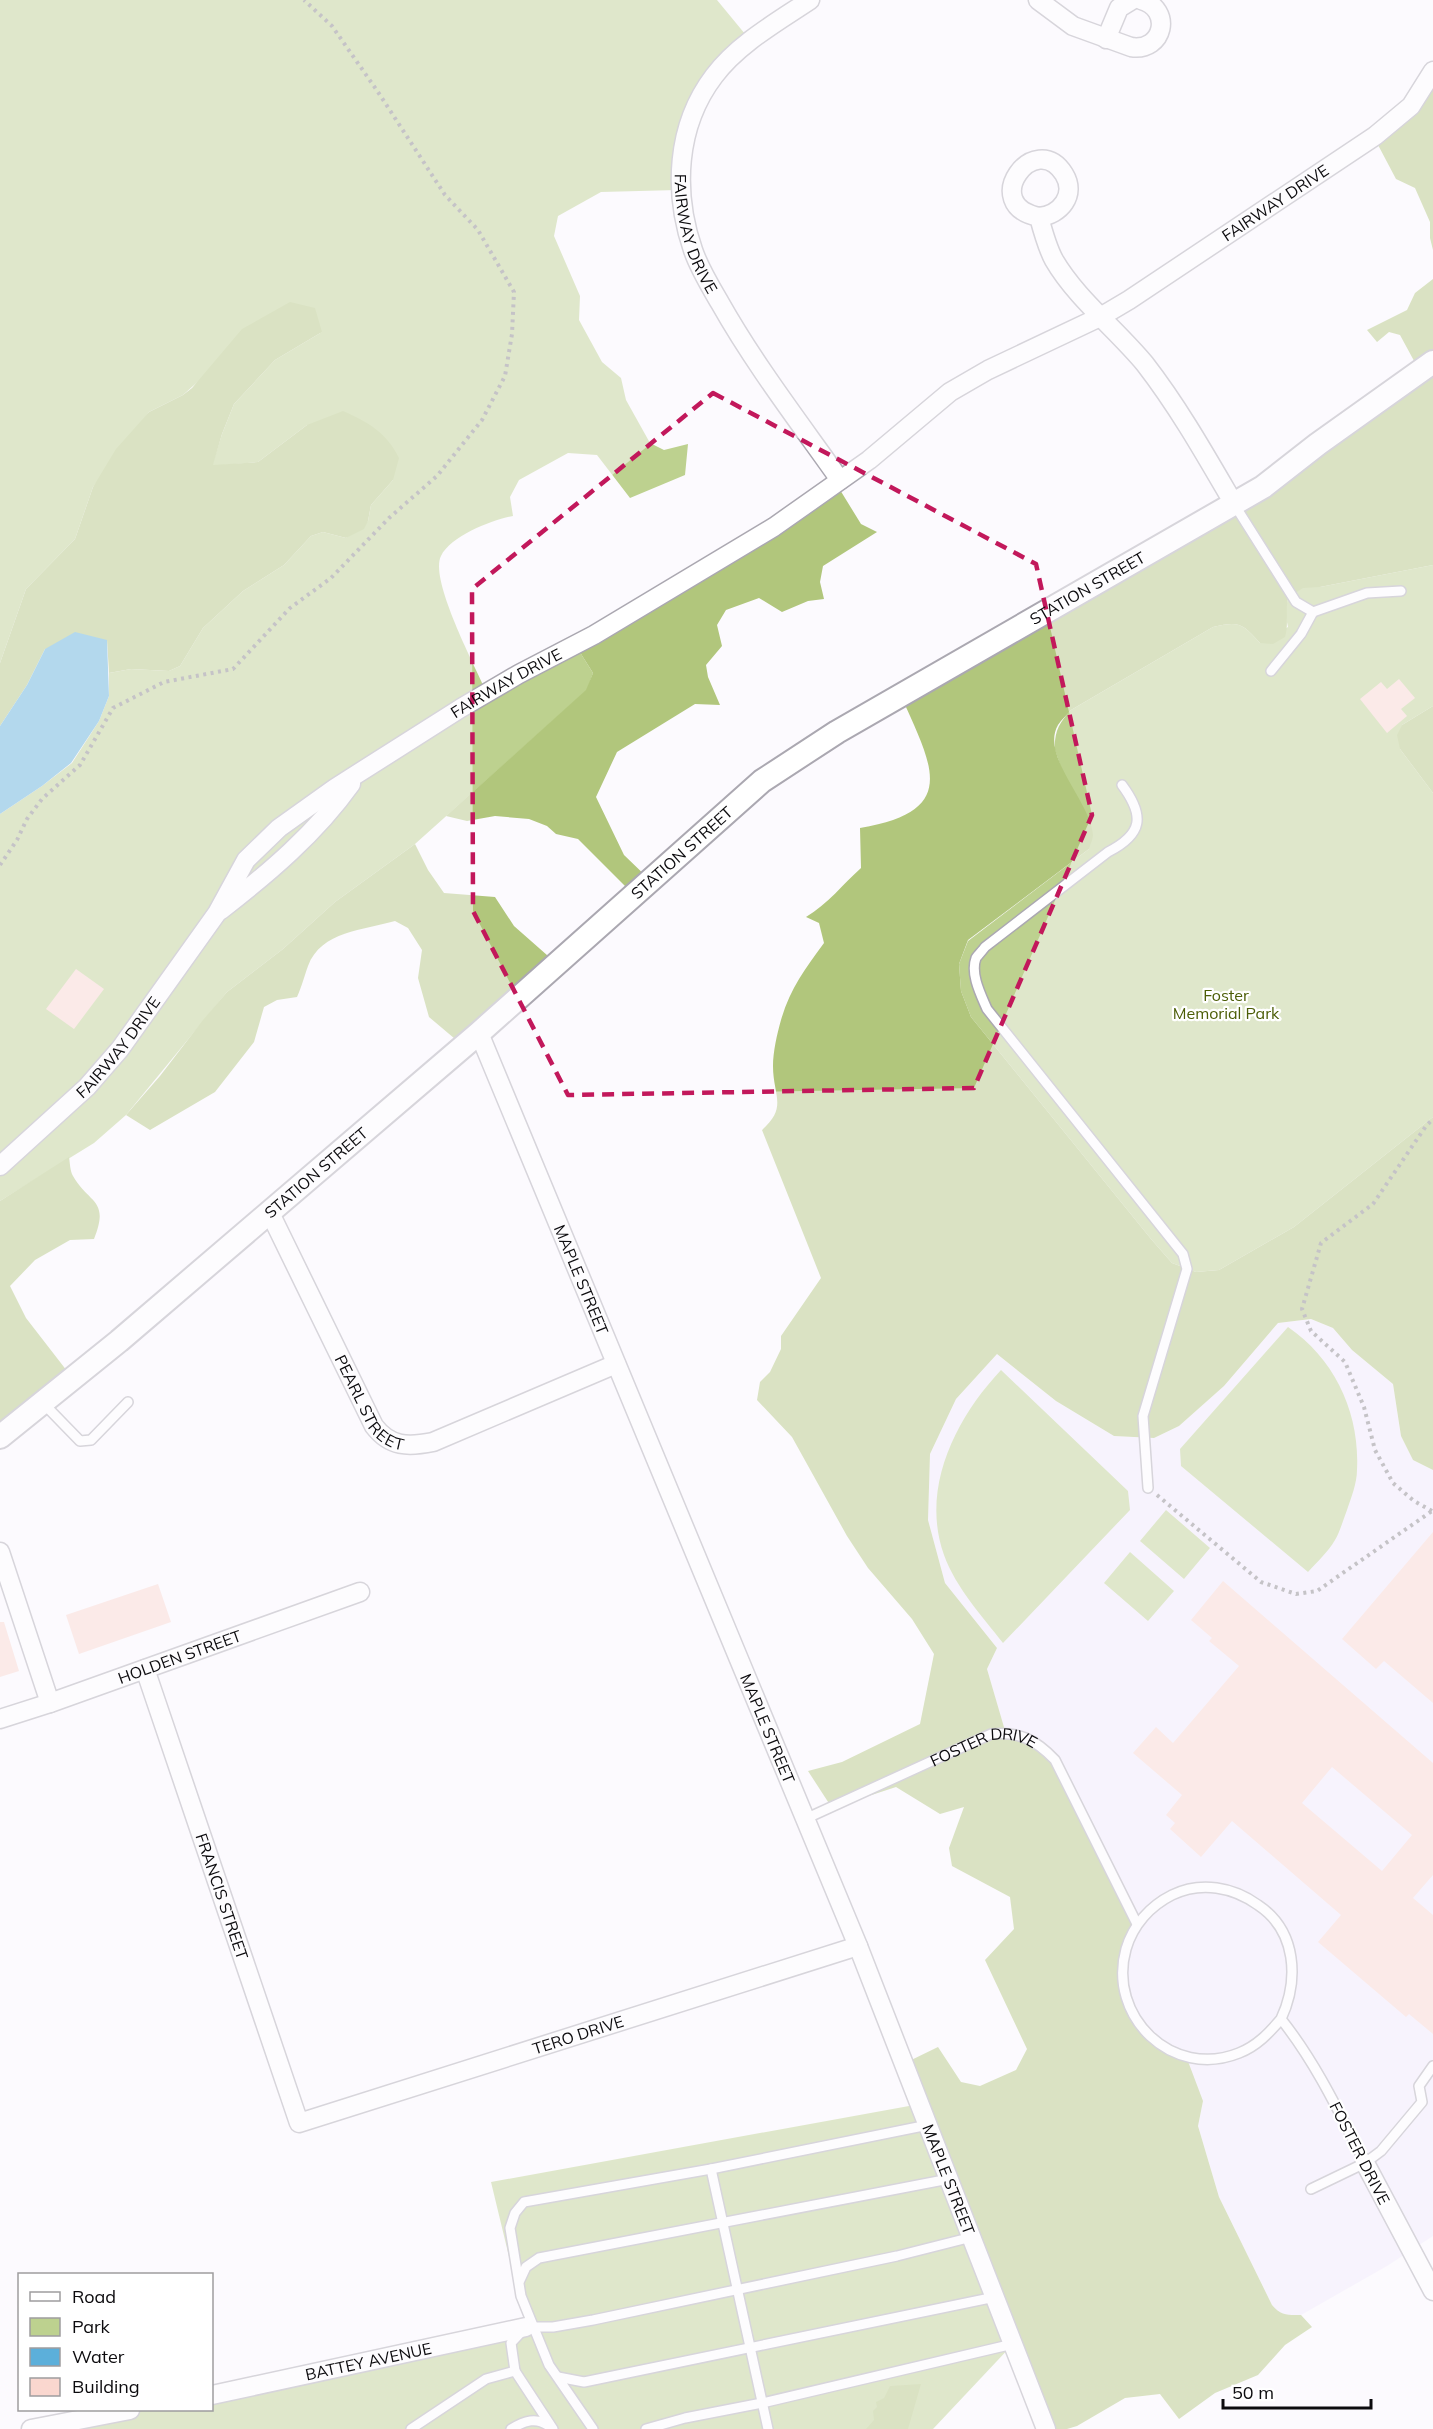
<svg xmlns="http://www.w3.org/2000/svg" width="1433" height="2429" font-family="Mulish,sans-serif">
<style>
.built{fill:#f2ecfc}
.green{fill:#bdd18f}
.forest{fill:#b1c67c}
.water{fill:#5cafda}
.building{fill:#fad7cf;fill-rule:evenodd}
.lines{fill:none;stroke-linecap:round;stroke-linejoin:round}
.service-casing{stroke:#aba8b1;stroke-width:12}
.minor-casing{stroke:#aba8b1;stroke-width:21}
.tertiary-casing{stroke:#aba8b1;stroke-width:26}
.path{stroke:#848286;stroke-width:4;stroke-dasharray:3 4.5;stroke-linecap:butt}
.service{stroke:#fff;stroke-width:9}
.minor{stroke:#fff;stroke-width:18}
.tertiary{stroke:#fff;stroke-width:22}
.marked{fill:none;stroke:#c2185b;stroke-width:4.5;stroke-dasharray:12 8;stroke-linejoin:round}
.labels{text-anchor:middle;dominant-baseline:central;stroke-width:4.5;stroke-linejoin:round;paint-order:stroke}
.street-label{font-size:16px;fill:#0c0b0e;stroke:#fff}
.park-label{font-size:16px;fill:#4b5d06;stroke:#fff}
</style>
<rect width="100%" height="100%" fill="#fcfafe"/>
<!-- built -->
<path class="built" d="M1311,1319L1333,1328L1352,1350L1393,1384L1401,1436L1413,1460L1433,1470V2236L1387,2266L1301,2315L1287,2316L1279,2313L1272,2305L1219,2197L1198,2126L1203,2101L1144,2031L1006,1735L987,1669L997,1648L945,1583L928,1520L930,1454L956,1399L997,1354L1056,1401L1114,1436L1154,1438L1179,1426L1224,1386L1278,1323Z"/>
<!-- green -->
<path class="green" d="M0,0H717L750,40L714,77L687,133L677,190L601,192L558,216L554,236L580,296L579,320L602,362L621,378L626,400L650,443L664,450L688,444L685,475L630,498L597,455L568,453L519,480L510,497L513,516C492,520 451,536 441,556C429,579 475,666 486,691L576,646L593,673L587,690L415,844L335,902L283,949L227,992L126,1115L94,1143L0,1201V814L42,786L72,763L99,721L109,696V673L131,669L169,671L180,666L203,628L243,591L284,565L311,536L323,532L346,538L368,521L371,505L393,480L307,425L258,462L212,466L222,434L234,404L275,360L322,332L202,378L183,395L149,412L93,487L75,539L26,589L0,663Z
M1433,565V706L1402,725L1400,749L1433,793V1117L1294,1227L1219,1270L1196,1272L1172,1263L1151,1239L971,1017L961,991L959,964L968,941L1089,849L1055,750C1054,732 1059,723 1071,710L1213,627C1239,621 1242,623 1260,643L1288,627L1285,613L1288,598L1303,587H1320Z
M1288,1327C1335,1359 1360,1413 1357,1470C1357,1483 1351,1498 1347,1510C1343,1520 1340,1532 1335,1540C1328,1552 1317,1562 1308,1572L1181,1466L1180,1449Z
M1001,1370L1128,1491L1130,1510L1003,1643C982,1616 956,1588 944,1555C920,1488 956,1418 1001,1370Z
M1166,1510L1210,1548L1184,1579L1140,1541Z
M1130,1552L1174,1591L1148,1621L1104,1583Z
M920,2104L1013,2344L933,2429H31L122,2410H212V2391L526,2327L491,2182Z"/>
<!-- forest -->
<path class="forest" d="M1433,85V250L1430,238V222L1415,188L1396,179L1377,143Z
M1433,279V565L1320,587L1303,588L1288,598C1285,613 1289,624 1285,637L1273,644L1260,643C1242,623 1239,621 1213,627L1071,710C1067,715 1061,720 1058,725C1040,756 1091,802 1093,835C1093,839 1090,845 1089,849L968,940L959,964L961,991L971,1017L1151,1239L1172,1263L1196,1272L1219,1270L1294,1227L1433,1117V1470L1413,1460L1401,1436L1393,1384L1352,1350L1333,1328L1311,1319L1278,1323L1224,1386L1179,1426L1154,1438L1114,1436L1056,1401L997,1354L956,1399L930,1454L928,1520L945,1583L997,1648L987,1669L1006,1734L1023,1738L1053,1761L1136,1925L1121,1976L1144,2031L1186,2056L1203,2101L1198,2126L1219,2197L1272,2305C1281,2316 1288,2315 1301,2315L1312,2327L1285,2345L1258,2375L1215,2393L1179,2419L1160,2394L1125,2398L1077,2426L1067,2429H1043L901,2065L938,2047L961,2082L980,2086L1016,2070L1027,2049L985,1960L1014,1929L1010,1897L952,1866L949,1848L964,1807L940,1814L896,1787L832,1808L808,1771L842,1762L920,1724L934,1654L912,1619L868,1568L847,1536L792,1437L757,1400L760,1382L770,1372L781,1349V1336L821,1278L762,1130C788,1107 773,1096 773,1066C773,1052 777,1034 781,1020C790,989 805,969 824,943L819,923L806,917C828,904 843,884 861,868L860,828C959,811 933,768 902,698L1224,512L1419,370L1400,335L1389,332L1377,342L1367,330L1407,310L1415,293Z
M290,302L315,308L322,332L275,360L234,404L222,434L213,465L258,462L307,425L343,411C368,422 387,433 399,458L393,480L371,505L368,521L364,529L346,538L323,532L311,536L284,565L243,591L203,628L180,666L169,671L131,669L109,673L107,640L45,649L27,685L0,726V663L26,589L75,539L93,487L116,449L149,412L183,395L192,388L242,329Z
M837,485L861,524L877,532L823,566L820,582L824,599L808,601L782,612L759,598L726,610L717,625L722,646L706,665L708,677L720,705L695,704L617,752L596,797L624,855L652,882L632,893L578,839L556,834L547,826L529,819L495,816L467,821L446,816L586,690L593,673L576,646Z
M1433,706V793L1400,749L1397,735L1402,725Z
M415,844L428,870L444,893L495,897L514,926L556,963L461,1044L429,1017L418,978L422,950L408,928L395,921C364,930 321,931 308,966C304,977 302,986 297,997L277,1000L264,1007L254,1042L215,1092L150,1130L126,1115L160,1076L203,1020L227,992L283,949L335,902Z
M69,1157C70,1163 70,1171 73,1176C89,1204 110,1199 94,1239L70,1240L35,1260L10,1286L26,1318L74,1380L0,1437V1201Z
M921,2384L908,2429H866L874,2420L873,2411L877,2407L876,2402L884,2398L890,2386Z"/>
<!-- water -->
<path class="water" d="M75,632L107,640L109,696L99,721L71,763L42,786L0,814V726L27,685L45,649Z"/>
<!-- building -->
<path class="building" d="M1399,679L1415,698L1401,709L1407,716L1387,733L1360,699L1381,682L1387,689Z
M76,969L104,989L74,1029L46,1009Z
M1433,1532V1703L1384,1661L1376,1669L1342,1639Z
M1223,1581L1433,1763V1875L1413,1898L1433,1915V2034L1409,2014L1406,2017L1318,1942L1341,1915L1232,1821L1201,1857L1170,1829L1175,1823L1166,1815L1182,1795L1133,1753L1156,1727L1173,1743L1239,1666L1209,1641L1212,1638L1191,1620ZM1332,1767L1412,1835L1382,1871L1302,1803Z
M158,1584L171,1622L79,1654L66,1615Z
M0,1622H4L19,1671L0,1677Z"/>
<g class="lines">
<!-- service casing -->
<g class="service-casing">
<g id="service">
<path d="M1234,504L1296,602L1313,612L1367,593L1401,591"/>
<path d="M1271,671L1301,634L1313,612"/>
<path d="M1122,785C1145,816 1143,834 1108,852L985,947C983,950 978,955 976,958C970,974 981,995 987,1009L1183,1254L1187,1269L1143,1416L1148,1488"/>
<path d="M43,1403L80,1441L91,1440L128,1402"/>
<path id="s1" d="M805,1819L991,1734C1019,1731 1036,1740 1055,1760L1137,1924"/>
<path d="M1281,2019C1269,2033 1257,2046 1239,2053C1172,2080 1107,2016 1126,1949C1133,1925 1150,1906 1172,1895C1201,1881 1233,1887 1258,1905C1297,1931 1299,1980 1281,2019C1316,2063 1339,2112 1365,2163"/>
<path d="M711,2169L928,2125"/>
<path d="M1311,2189L1365,2163L1381,2151L1422,2102L1419,2086L1433,2066"/>
<path d="M520,2280L526,2267L539,2258L949,2179"/>
<path d="M515,2371L511,2343L526,2327H553L593,2320L897,2256L972,2237"/>
<path d="M558,2377L584,2382L995,2297"/>
<path d="M411,2429L486,2379L515,2371L553,2429"/>
<path d="M511,2429C524,2421 537,2416 550,2427"/>
<path d="M593,2429L549,2365L521,2296L510,2228L515,2213L524,2202L711,2169L768,2429"/>
<path d="M646,2429L685,2418L762,2403L1013,2344"/>
</g>
</g>
<!-- minor casing -->
<g class="minor-casing">
<g id="minor">
<path id="s2" d="M810,0C777,22 738,44 714,76C676,126 673,192 693,250C699,268 710,286 720,303C755,365 799,422 840,480"/>
<path d="M1038,0L1073,26L1131,47C1164,52 1173,9 1141,0"/>
<path d="M1106,39L1119,8L1132,0"/>
<path d="M1039,217C978,205 1035,128 1064,174C1077,195 1060,215 1039,217C1043,232 1047,247 1054,260C1076,298 1117,330 1145,364C1179,408 1206,456 1234,504"/>
<path d="M221,910C269,873 316,833 351,784"/>
<path id="s3" d="M479,1033L858,1946L1046,2429"/>
<path id="s4" d="M0,1166L87,1087L120,1049L217,913L246,860L279,828L335,788L461,708L519,674L594,635L774,527L869,460L950,392L988,370L1102,316L1129,300L1375,136L1411,106L1433,71"/>
<path id="s5" d="M270,1213L374,1426C390,1447 408,1447 433,1442L616,1364"/>
<path d="M0,1552L50,1703"/>
<path id="s6" d="M145,1669L299,2123L858,1946"/>
<path id="s7" d="M0,1719L50,1703L360,1592"/>
<path d="M1365,2163L1433,2291"/>
<path id="s8" d="M212,2395L526,2327"/>
<path d="M31,2429L130,2410"/>
</g>
</g>
<!-- tertiary casing -->
<g class="tertiary-casing">
<g id="tertiary">
<path id="s9" d="M0,1437L119,1341L479,1033L762,781L837,732L1263,487L1318,444L1433,362"/>
</g>
</g>
<!-- path -->
<path class="path" d="M0,865L17,840L27,819L42,799L80,765L113,708L164,682L233,669L290,608L331,578L389,518L437,476L482,420L505,376L512,334L514,292L478,230L445,195L378,92L332,26L304,0
M1157,1495L1261,1582L1296,1594L1317,1591L1432,1511
M1432,1511L1414,1501L1393,1483L1375,1450L1364,1407L1345,1362L1311,1331L1302,1309L1321,1243L1373,1204L1426,1126L1433,1119"/>
<!-- service -->
<use href="#service" class="service"/>
<!-- minor -->
<use href="#minor" class="minor"/>
<!-- tertiary -->
<use href="#tertiary" class="tertiary"/>
</g>
<!-- marked area -->
<path d="M0 0H1433V2429H0ZM713,393L1036,564L1092,815L974,1088L568,1095L473,911L472,589Z" fill="#fcfafe" fill-opacity=".55" fill-rule="evenodd"/>
<path class="marked" d="M713,393L1036,564L1092,815L974,1088L568,1095L473,911L472,589Z"/>
<g class="labels">
<!-- street labels -->
<g class="street-label">
<text stroke="none"><textPath href="#s4" startOffset="1620">FAIRWAY DRIVE</textPath></text>
<text stroke="none"><textPath href="#s2" startOffset="290">FAIRWAY DRIVE</textPath></text>
<text stroke="none"><textPath href="#s9" startOffset="1384">STATION STREET</textPath></text>
<text stroke="none"><textPath href="#s4" startOffset="711">FAIRWAY DRIVE</textPath></text>
<text stroke="none"><textPath href="#s9" startOffset="898">STATION STREET</textPath></text>
<text stroke="none"><textPath href="#s4" startOffset="168">FAIRWAY DRIVE</textPath></text>
<text stroke="none"><textPath href="#s9" startOffset="412">STATION STREET</textPath></text>
<text stroke="none"><textPath href="#s3" startOffset="267">MAPLE STREET</textPath></text>
<text stroke="none"><textPath href="#s5" startOffset="216">PEARL STREET</textPath></text>
<text stroke="none"><textPath href="#s7" startOffset="190">HOLDEN STREET</textPath></text>
<text stroke="none"><textPath href="#s3" startOffset="753">MAPLE STREET</textPath></text>
<text stroke="none"><textPath href="#s1" startOffset="195">FOSTER DRIVE</textPath></text>
<text stroke="none"><textPath href="#s6" startOffset="240">FRANCIS STREET</textPath></text>
<text stroke="none"><textPath href="#s6" startOffset="772">TERO DRIVE</textPath></text>
<text transform="translate(1360 2153) rotate(63)">FOSTER DRIVE</text>
<text stroke="none"><textPath href="#s3" startOffset="1239">MAPLE STREET</textPath></text>
<text stroke="none"><textPath href="#s8" startOffset="160">BATTEY AVENUE</textPath></text>
</g>
<!-- park labels -->
<g class="park-label">
<text x="1226" y="995">Foster<tspan x="1226" dy="18">Memorial Park</tspan></text>
</g>
</g>
<!-- legend -->
<rect x="18" y="2273" width="195" height="138" fill="#ffffff" stroke="#9e9d9f" stroke-width="1.5"/>
<rect x="30" y="2292" width="30" height="9" fill="#ffffff" stroke="#9e9d9f" stroke-width="1.5"/>
<text x="72" y="2303" font-size="18" fill="#0c0b0e">Road</text>
<rect x="30" y="2318" width="30" height="18" fill="#bdd18f" stroke="#9e9d9f" stroke-width="1.5"/>
<text x="72" y="2333" font-size="18" fill="#0c0b0e">Park</text>
<rect x="30" y="2348" width="30" height="18" fill="#5cafda" stroke="#9e9d9f" stroke-width="1.5"/>
<text x="72" y="2363" font-size="18" fill="#0c0b0e">Water</text>
<rect x="30" y="2378" width="30" height="18" fill="#fad7cf" stroke="#9e9d9f" stroke-width="1.5"/>
<text x="72" y="2393" font-size="18" fill="#0c0b0e">Building</text>
<!-- scale -->
<path d="M1223 2399v9h148v-9" fill="none" stroke="#0c0b0e" stroke-width="3"/>
<text x="1232" y="2399" font-size="18" fill="#0c0b0e" stroke="#ffffff" stroke-width="4.5" paint-order="stroke">50 m</text>
</svg>
